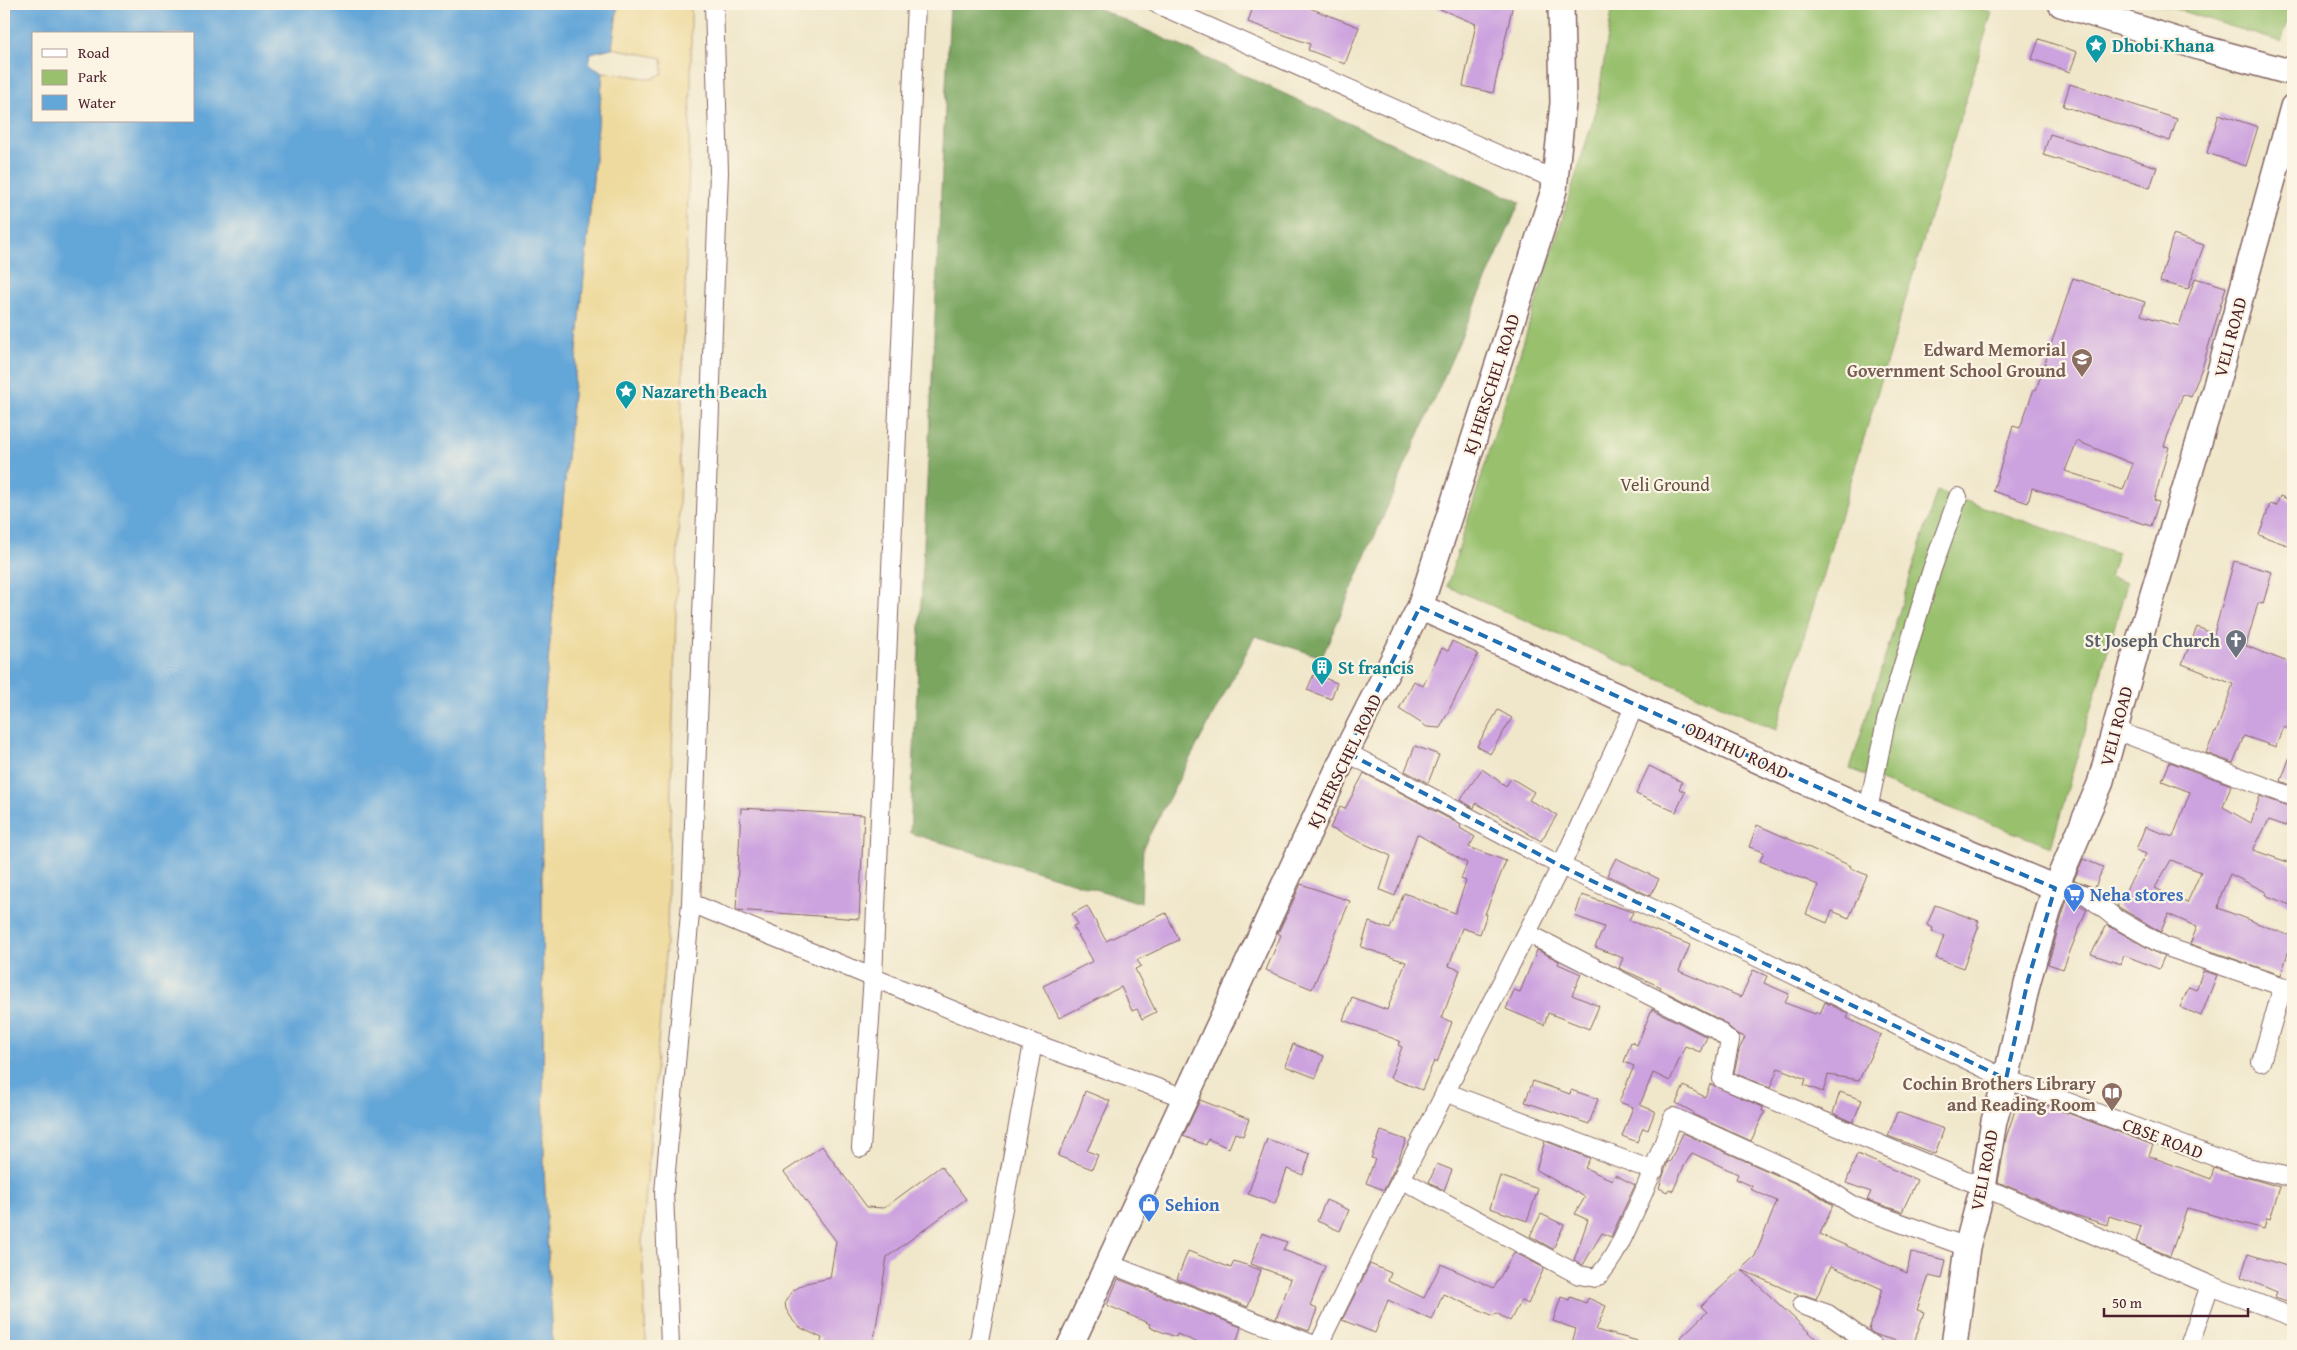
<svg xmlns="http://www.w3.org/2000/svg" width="2297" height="1350" font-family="'Gentium Book Plus',serif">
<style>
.green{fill:#98c06d;stroke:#71704c}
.forest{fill:#7aa660;stroke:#626246}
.sand{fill:#eeda9e;stroke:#9c7c64}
.water{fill:#63a6d8;stroke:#566282;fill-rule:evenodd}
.building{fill:#cca2df;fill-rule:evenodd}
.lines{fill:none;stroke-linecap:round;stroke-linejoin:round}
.street-casing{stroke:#846563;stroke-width:20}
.secondary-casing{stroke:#846563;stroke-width:28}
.street{stroke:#fff;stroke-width:18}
.secondary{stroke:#fff;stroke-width:25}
.marked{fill:none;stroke:#1f6fb2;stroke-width:4;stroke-dasharray:10 6;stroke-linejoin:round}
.labels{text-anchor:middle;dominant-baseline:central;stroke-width:4.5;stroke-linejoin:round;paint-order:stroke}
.culture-label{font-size:18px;font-weight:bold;fill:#0d838f;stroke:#fcf5e5;text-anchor:start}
.street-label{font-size:18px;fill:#4a1f2b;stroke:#fcf5e5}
.education-label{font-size:18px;font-weight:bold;fill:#785e54;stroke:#fcf5e5;text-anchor:end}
.park-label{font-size:18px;fill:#614f3f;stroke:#fcf5e5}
.worship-label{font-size:18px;font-weight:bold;fill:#5b616d;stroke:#fcf5e5;text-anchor:end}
.shop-label{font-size:18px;font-weight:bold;fill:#366cbe;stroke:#fcf5e5;text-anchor:start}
</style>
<rect width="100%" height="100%" fill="#fcf5e5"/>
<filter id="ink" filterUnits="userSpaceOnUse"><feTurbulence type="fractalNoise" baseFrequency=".02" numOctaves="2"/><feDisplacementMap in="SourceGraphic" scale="10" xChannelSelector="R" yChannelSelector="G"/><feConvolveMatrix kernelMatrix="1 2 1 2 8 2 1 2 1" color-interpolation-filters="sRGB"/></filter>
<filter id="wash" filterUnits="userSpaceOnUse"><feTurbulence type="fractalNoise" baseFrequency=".0096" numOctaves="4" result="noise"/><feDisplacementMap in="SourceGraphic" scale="20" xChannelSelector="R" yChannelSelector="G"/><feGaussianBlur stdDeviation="1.12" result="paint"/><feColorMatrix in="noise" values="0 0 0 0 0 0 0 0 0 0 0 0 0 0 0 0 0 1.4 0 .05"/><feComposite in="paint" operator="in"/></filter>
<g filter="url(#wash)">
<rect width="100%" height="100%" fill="#f0e7ca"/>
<!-- green -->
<path class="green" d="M1613,4H1965L1992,12L1776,730L1447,586L1596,111Z
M2159,4H2293V6L2281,42Z
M1937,491L2117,553L2110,577L2127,583L2051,847L1850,769Z"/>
<!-- forest -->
<path class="forest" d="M950,4H1089L1520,202L1322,657L1255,636L1143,847L1141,903L910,833Z"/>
<!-- sand -->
<path class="sand" d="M618,4H691V83L667,930L642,1243L646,1346H552L544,1169L541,738L603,72L652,79L663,73L662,58L612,48Z"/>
<!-- water -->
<path class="water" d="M4,4H618L612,48L591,53L589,64L603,72L541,738L544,1169L552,1346H4ZM34,34H194V121H34Z"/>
<g id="blocks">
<!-- building -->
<path class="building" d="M1254,4H1299L1359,27L1345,64L1308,50L1310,44L1248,22Z
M1428,4H1513L1493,93L1463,86L1476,24Z
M2039,39L2077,52L2070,72L2032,59Z
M2070,84L2177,119L2170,141L2063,106Z
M2219,114L2258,127L2246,166L2207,153Z
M2050,134L2157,167L2150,188L2043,155Z
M2173,235L2204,245L2188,289L2160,282Z
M2073,278L2145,302L2141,315L2179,326L2195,278L2226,287L2203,365L2191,397L2183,394L2164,446L2169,447L2154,500L2159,502L2151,526L2032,488L2028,503L1993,491L2013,426L2020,428L2034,389L2036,390ZM2077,441L2133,464L2123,490L2065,471Z
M2280,496L2293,501V547L2259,535L2270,504L2276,506Z
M2234,561L2272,572L2263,604L2258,603L2246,646L2293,664V730L2283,727L2276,747L2244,736L2233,763L2206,753L2215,732L2216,733L2233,684L2182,664L2197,627L2214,634Z
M1452,641L1478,654L1440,728L1427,727L1399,709L1414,681L1423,686L1442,648L1448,651Z
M1314,674L1337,683L1331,699L1307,690Z
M1498,710L1512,718L1490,754L1477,746Z
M1415,746L1439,755L1428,783L1405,771Z
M2292,751H2293V786L2281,781Z
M2170,762L2231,785L2223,807L2251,823L2260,796L2291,807L2286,826L2269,820L2253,850L2293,864V906L2265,895L2266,892L2230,874L2222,892L2218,908L2293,937L2281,975L2190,944L2197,927L2168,914L2161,932L2117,906L2146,854L2136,850L2145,827L2173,837L2190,792L2162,781ZM2171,860L2201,872L2187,903L2155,888Z
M1649,766L1682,782L1679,789L1685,792L1676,812L1636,794Z
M1482,769L1506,786L1511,778L1534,792L1529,800L1557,815L1541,841L1476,803L1474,808L1460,800Z
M1364,773L1461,825L1460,828L1475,837L1469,847L1506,861L1485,914H1487L1480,934L1462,928L1449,966L1460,970L1442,1018L1452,1022L1437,1063L1434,1061L1422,1090L1390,1078L1402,1047L1398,1045L1400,1041L1343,1020L1352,997L1387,1010L1406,962L1361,947L1369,922L1390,929L1404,893L1455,913L1466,881L1461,879L1467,863L1417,834L1395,896L1380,890L1391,856L1330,828L1340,807L1345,809Z
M741,808L864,815L859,919L736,910Z
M1757,825L1851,866L1850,868L1867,875L1849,918L1832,911L1827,923L1806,914L1818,885L1760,861L1764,852L1749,847Z
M1616,858L1659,879L1650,896L1607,875Z
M2083,859L2103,867L2095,888L2074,880Z
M1301,884L1350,901L1312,989L1266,970L1281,935L1278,933Z
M1582,895L1633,912L1629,920L1690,945L1679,971L1741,997L1753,970L1767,976L1764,983L1789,994L1785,1003L1815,1014L1816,1012L1820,1014L1825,1002L1849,1014L1847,1018L1881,1035L1859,1080L1828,1075L1823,1092L1804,1085L1806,1079L1778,1068L1770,1088L1734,1073L1739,1050L1745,1037L1737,1034L1722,1021L1660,989L1661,987L1619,968L1623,958L1595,947L1604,927L1575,916Z
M2067,899L2087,909L2063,969L2048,964Z
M1935,905L1979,921L1977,925L1979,926L1963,968L1936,958L1944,936L1932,931L1933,928L1927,925Z
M1087,906L1106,941L1166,913L1179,940L1137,960L1141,966L1135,969L1156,1012L1142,1019L1137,1009L1132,1011L1121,987L1059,1018L1043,986L1093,961L1073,926L1078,924L1072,914Z
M2107,925L2164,957L2159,969L2124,955L2121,964L2091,954Z
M1537,950L1559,961L1558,964L1581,974L1572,995L1599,1006L1589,1029L1548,1013L1544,1025L1506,1009L1514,990L1520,992Z
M2203,971L2217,975L2201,1016L2180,1007L2189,987L2196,990Z
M1652,1009L1707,1037L1700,1052L1685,1046L1670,1081L1653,1073L1640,1105L1655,1111L1648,1130L1643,1128L1637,1142L1622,1136L1633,1107L1619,1102L1634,1066L1624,1062L1631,1042L1637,1045Z
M1293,1044L1324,1056L1316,1078L1285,1066Z
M1533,1081L1570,1094L1571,1090L1598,1099L1589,1124L1525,1102Z
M1710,1084L1763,1107L1762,1111L1765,1112L1751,1141L1692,1114L1693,1112L1676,1103L1684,1086L1705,1097Z
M1085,1091L1110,1101L1087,1151L1098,1155L1092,1169L1058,1156L1077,1115Z
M1840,1092L1862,1100L1853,1122L1833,1113Z
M2017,1094L2153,1145L2149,1156L2211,1179L2214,1168L2280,1187L2270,1219L2267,1218L2264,1229L2187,1208L2170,1256L2136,1242L2141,1226L2109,1216L2107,1225L2075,1215L1998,1182L2006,1138L2015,1110L2012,1109Z
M1200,1100L1249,1119L1243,1136L1235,1133L1229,1148L1208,1139L1206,1145L1183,1136Z
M1897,1112L1944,1129L1935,1154L1888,1136Z
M1381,1131L1406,1140L1398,1161L1384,1190L1366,1183L1375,1159L1371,1158Z
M1683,1133L1808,1189L1833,1205L1820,1234L1907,1273L1911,1252L1946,1260L1942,1279L1929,1276L1917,1310L1924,1312L1913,1346L1876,1335L1869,1330L1882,1289L1831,1266L1816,1299L1805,1295H1798L1742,1270L1824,1346H1688L1680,1338L1707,1312L1701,1306L1755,1256L1777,1201L1750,1189L1752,1186L1736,1179L1738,1174L1692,1153L1683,1168L1673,1191L1669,1189L1667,1192L1659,1188L1668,1161L1670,1162Z
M1267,1139L1310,1154L1303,1175L1287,1169L1275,1204L1248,1194Z
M1545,1141L1590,1158L1585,1168L1612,1180L1615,1175L1635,1185L1611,1237L1602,1233L1583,1265L1574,1260L1588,1220L1575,1214L1585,1197L1536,1170Z
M822,1146L867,1207L884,1208L941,1166L966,1199L887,1257L873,1346H820L822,1338L801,1328L794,1322L786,1309L785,1302L792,1291L806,1283L830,1278L836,1241L784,1172Z
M1857,1154L1917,1180L1902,1212L1867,1200L1871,1192L1846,1183Z
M1437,1164L1452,1170L1444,1190L1429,1182Z
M1500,1176L1538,1189L1527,1221L1490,1208Z
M1326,1200L1349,1210L1340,1231L1317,1221Z
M1541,1214L1564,1225L1553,1249L1530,1236Z
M1262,1233L1287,1242L1283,1250L1325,1266L1310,1306L1317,1309L1309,1331L1276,1319L1291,1279L1251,1264Z
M1188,1251L1231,1268L1234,1261L1261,1270L1248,1307L1177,1279Z
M1514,1252L1544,1268L1528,1304L1521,1300L1510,1321L1496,1313L1494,1316L1443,1294L1432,1320L1388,1300L1375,1333L1342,1320L1370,1264L1391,1273L1388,1281L1424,1298L1441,1264L1494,1288Z
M2248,1254L2293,1268V1304L2275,1298L2277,1292L2241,1277Z
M1118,1279L1241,1327L1235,1346H1205L1177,1334L1176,1337L1149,1327L1150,1324L1107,1305Z
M1561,1297L1569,1300L1570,1297L1586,1303L1588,1298L1606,1306L1596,1330L1638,1341V1346H1571L1576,1329L1553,1321Z"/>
</g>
</g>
<g filter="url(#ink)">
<use href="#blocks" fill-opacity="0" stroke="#846563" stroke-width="1"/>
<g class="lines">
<!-- street casing -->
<g class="street-casing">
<path id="street" d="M1157,4L1556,180
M2115,730L2293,797
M1346,752L1561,866L1763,960L2006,1079L2231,1163L2293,1178
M1868,810L1886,721L1932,569L1958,497
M2055,888L2069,889L2088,896L2114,917L2164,946L2293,990
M691,903L1033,1043L1185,1098
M1527,933L1717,1030L1730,1041L1722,1079L1983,1187L2210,1285L2293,1317
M2261,1062L2283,986
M1445,1092L1654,1171
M861,1148L873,976L916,4
M1401,1179L1579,1275L1596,1278C1613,1262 1621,1241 1631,1220C1647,1186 1661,1152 1673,1117L1813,1180L1856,1207L1967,1247
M1107,1263L1317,1346
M1802,1305L1828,1314L1873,1346
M670,1346L664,1192L691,903L719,172L714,4
M978,1346L1033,1043
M1318,1346L1366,1248L1561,866L1636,703
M2189,1346L2210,1285"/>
</g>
<!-- secondary casing -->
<g class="secondary-casing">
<path id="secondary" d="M2061,4L2202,48L2293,73
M1420,607L1868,810L2055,888
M1070,1346L1346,752L1420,607L1554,190L1563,103L1561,4
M1954,1346L1967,1247L1983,1187L1994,1121L2006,1079L2028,980L2055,888L2100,784L2140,637L2215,389L2293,107"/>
</g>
<!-- street -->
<use href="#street" class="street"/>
<!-- secondary -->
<use href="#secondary" class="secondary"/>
</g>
</g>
<!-- marked area -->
<path class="marked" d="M1420,607L1868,810L2055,888L2028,980L2006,1079L1561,866L1346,752Z"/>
<!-- icons -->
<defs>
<g id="sight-pin" transform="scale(1.125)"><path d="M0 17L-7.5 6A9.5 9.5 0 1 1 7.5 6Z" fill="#0f9aa8" stroke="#fcf5e5"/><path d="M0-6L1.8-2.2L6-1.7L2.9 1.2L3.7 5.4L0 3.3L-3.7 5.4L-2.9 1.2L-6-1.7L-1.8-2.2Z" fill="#fff"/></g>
<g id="school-pin" transform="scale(1.125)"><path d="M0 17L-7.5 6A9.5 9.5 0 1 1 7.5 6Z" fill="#8d6e63" stroke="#fcf5e5"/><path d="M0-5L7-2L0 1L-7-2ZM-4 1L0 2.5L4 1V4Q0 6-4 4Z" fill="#fff"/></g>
<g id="church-pin" transform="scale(1.125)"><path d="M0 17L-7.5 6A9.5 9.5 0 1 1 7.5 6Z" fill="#6b7280" stroke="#fcf5e5"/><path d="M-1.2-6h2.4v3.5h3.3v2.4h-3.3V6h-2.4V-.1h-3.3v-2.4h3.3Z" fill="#fff"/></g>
<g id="building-pin" transform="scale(1.125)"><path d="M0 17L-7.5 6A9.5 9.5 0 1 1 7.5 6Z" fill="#0f9aa8" stroke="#fcf5e5"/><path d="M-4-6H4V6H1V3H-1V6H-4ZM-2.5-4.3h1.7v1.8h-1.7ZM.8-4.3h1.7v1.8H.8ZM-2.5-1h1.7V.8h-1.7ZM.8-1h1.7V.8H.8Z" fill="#fff"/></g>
<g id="supermarket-pin" transform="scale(1.125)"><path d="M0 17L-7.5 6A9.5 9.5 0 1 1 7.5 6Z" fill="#3f7fe0" stroke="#fcf5e5"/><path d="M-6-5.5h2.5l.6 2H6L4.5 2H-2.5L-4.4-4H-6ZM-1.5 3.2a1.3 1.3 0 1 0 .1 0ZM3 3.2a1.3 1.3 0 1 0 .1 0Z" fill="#fff"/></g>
<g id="library-pin" transform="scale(1.125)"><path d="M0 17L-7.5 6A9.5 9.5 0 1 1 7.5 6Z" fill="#8d6e63" stroke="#fcf5e5"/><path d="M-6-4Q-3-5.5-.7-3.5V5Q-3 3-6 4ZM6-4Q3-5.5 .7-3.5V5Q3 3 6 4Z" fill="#fff"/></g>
<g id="shop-pin" transform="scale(1.125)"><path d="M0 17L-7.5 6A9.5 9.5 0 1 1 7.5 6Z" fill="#3f7fe0" stroke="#fcf5e5"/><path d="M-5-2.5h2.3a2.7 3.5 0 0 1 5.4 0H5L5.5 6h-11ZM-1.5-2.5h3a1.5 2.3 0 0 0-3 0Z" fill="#fff"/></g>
</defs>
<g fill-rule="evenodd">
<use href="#sight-pin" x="2096" y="45"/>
<use href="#school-pin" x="2082" y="359"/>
<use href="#sight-pin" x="626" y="391"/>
<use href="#church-pin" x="2236" y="640"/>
<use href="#building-pin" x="1322" y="667"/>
<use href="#supermarket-pin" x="2074" y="894"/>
<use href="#library-pin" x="2112" y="1093"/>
<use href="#shop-pin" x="1149" y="1204"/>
</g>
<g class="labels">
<!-- culture labels -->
<g class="culture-label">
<text x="2112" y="45">Dhobi Khana</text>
<text x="642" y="391">Nazareth Beach</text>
<text x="1338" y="667">St francis</text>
</g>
<!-- street labels -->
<g class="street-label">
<text transform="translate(2230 337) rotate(-75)">VELI ROAD</text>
<text transform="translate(1491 384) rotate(-72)">KJ HERSCHEL ROAD</text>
<text transform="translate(2116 726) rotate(-75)">VELI ROAD</text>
<text transform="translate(1737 750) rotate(25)">ODATHU ROAD</text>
<text transform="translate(1344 761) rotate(-64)">KJ HERSCHEL ROAD</text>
<text transform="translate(2163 1138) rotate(21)">CBSE ROAD</text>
<text transform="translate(1984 1170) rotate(-79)">VELI ROAD</text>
</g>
<!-- education labels -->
<g class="education-label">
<text x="2066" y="349">Edward Memorial<tspan x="2066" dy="21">Government School Ground</tspan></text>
<text x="2096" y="1083">Cochin Brothers Library<tspan x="2096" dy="21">and Reading Room</tspan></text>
</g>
<!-- park labels -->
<g class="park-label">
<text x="1665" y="484">Veli Ground</text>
</g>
<!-- worship labels -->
<g class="worship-label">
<text x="2220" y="640">St Joseph Church</text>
</g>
<!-- shop labels -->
<g class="shop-label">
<text x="2090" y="894">Neha stores</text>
<text x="1165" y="1204">Sehion</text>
</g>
</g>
<!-- margin -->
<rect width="2297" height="1350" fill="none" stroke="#fcf5e5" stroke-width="20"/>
<!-- legend -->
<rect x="32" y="32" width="162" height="90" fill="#fcf5e5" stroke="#b59f9b"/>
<rect x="42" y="49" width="25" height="8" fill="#ffffff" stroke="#b59f9b"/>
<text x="78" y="58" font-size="15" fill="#4a1f2b">Road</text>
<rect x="42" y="70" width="25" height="15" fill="#98c06d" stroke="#b59f9b"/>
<text x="78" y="82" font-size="15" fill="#4a1f2b">Park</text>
<rect x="42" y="95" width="25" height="15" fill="#63a6d8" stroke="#b59f9b"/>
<text x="78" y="108" font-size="15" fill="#4a1f2b">Water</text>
<!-- scale -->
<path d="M2104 1308v8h144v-8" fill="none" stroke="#4a1f2b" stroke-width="2.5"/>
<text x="2112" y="1308" font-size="15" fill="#4a1f2b" stroke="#fcf5e5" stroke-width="4" paint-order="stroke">50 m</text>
</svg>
